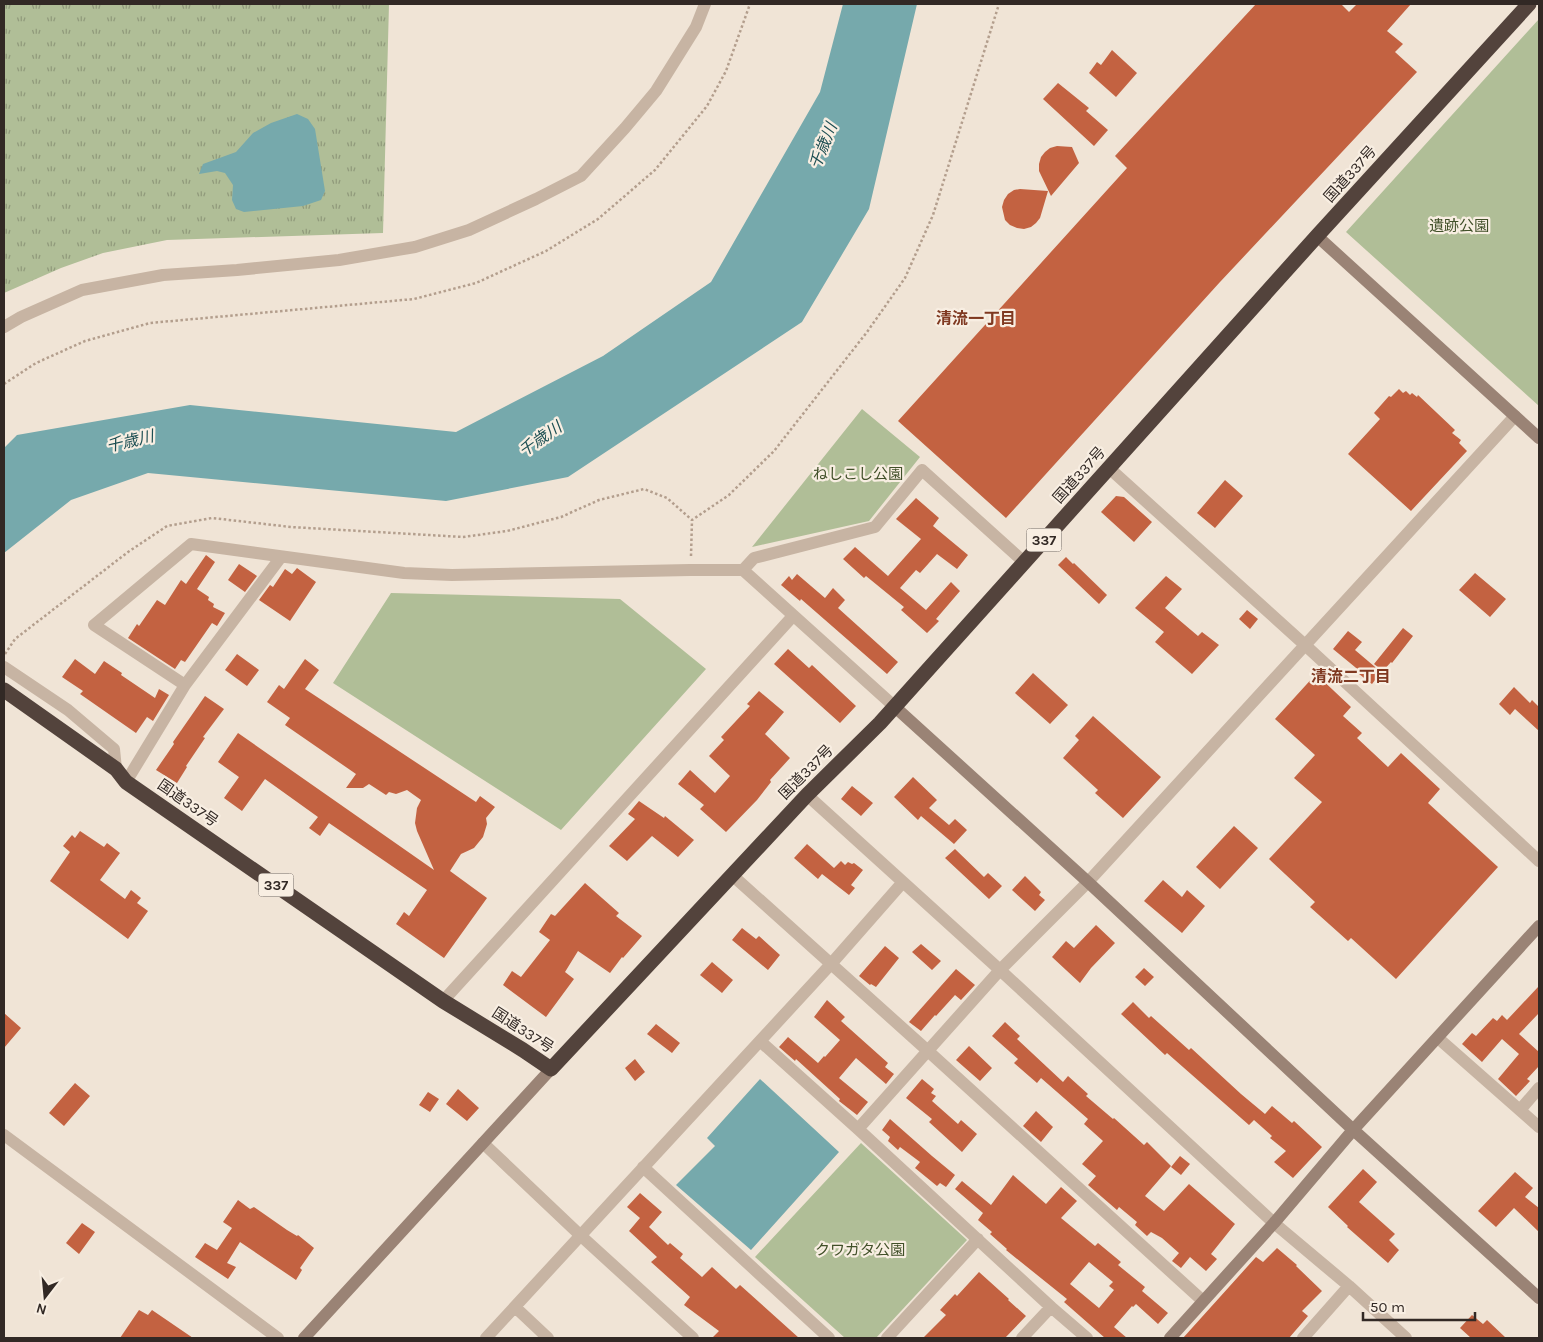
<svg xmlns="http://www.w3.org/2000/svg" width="1543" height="1342" font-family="Karla,'Noto Sans JP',sans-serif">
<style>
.grass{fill:url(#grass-tufts)}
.park{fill:#b0be97}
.water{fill:#76a9ac}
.building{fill:#c36241;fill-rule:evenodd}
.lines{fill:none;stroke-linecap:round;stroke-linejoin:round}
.path{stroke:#b39e8d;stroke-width:2.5;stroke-dasharray:2.5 2.5;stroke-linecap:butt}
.street{stroke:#c7b4a3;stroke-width:12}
.secondary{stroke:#9a8375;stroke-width:12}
.highway{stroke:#53433c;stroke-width:15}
.labels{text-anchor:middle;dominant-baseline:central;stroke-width:4.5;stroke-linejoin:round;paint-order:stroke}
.shield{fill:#f8eee2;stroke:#6d645e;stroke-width:1}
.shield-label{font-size:14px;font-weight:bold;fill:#322925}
.street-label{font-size:15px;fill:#322925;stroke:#f8eee2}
.park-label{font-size:15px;fill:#415029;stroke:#f8eee2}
.water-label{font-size:16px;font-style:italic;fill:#1c4e52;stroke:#f8eee2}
.neighbourhood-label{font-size:16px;font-weight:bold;fill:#7f3820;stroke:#f8eee2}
</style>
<defs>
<pattern id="grass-tufts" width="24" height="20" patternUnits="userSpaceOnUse" patternTransform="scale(1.25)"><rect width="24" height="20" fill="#b0be97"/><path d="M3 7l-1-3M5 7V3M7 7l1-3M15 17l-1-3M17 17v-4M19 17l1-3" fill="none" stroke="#909a7b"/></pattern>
</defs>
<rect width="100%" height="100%" fill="#f0e4d6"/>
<!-- grass -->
<path class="grass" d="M4,4H389L383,233L167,240L103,253L61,268L4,293Z"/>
<!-- park -->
<path class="park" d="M1539,19V406L1346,232Z
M862,409L920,457L869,521L752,547Z
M391,593L620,599L706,669L561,830L333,683Z
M861,1143L967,1240L876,1338H845L755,1257Z"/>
<!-- water -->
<path class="water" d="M843,4H917L869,209L802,322L568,477L446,501L148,473L71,500L4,553V448L17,435L190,405L456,432L603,356L711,282L820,92Z
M297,114L308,119L315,129L325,191L321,200L303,206L244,212L236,209L232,200L233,185L225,173L217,171L199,174L203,164L236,152L253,133L271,123Z
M760,1079L839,1152L751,1250L676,1185L715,1146L707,1138Z"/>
<!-- building -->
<path class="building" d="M1256,4H1341L1349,12L1357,4H1411L1387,31L1403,44L1395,52L1417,72L1220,282L1006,518L898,421L1127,168L1115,156Z
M1112,50L1137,73L1116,97L1089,73L1097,62L1101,65Z
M1058,83L1089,108L1086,111L1108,130L1094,146L1043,99Z
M1057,146L1072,147L1079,163L1051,196L1039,171V164L1041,157L1045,152L1050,148Z
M1020,189L1048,191L1040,218L1036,223L1031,227L1024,229L1017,228L1010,225L1005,220L1002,207L1004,200L1008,194L1014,190Z
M1399,389L1403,393L1406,391L1410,395L1412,393L1417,397L1418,395L1455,430L1452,433L1461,440L1459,443L1467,451L1411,511L1348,454L1380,419L1374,413L1389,396L1391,397Z
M1225,480L1243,496L1215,528L1197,513Z
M1116,496L1124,497L1152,522L1134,542L1101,512Z
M916,498L939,518L933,526L968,555L957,569L937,554L920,573L916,570L900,588L926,610L951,582L960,591L936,619L939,621L927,633L901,610L904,607L866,576L864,578L843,559L855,547L888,576L921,539L896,519Z
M206,555L215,562L197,589L209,597L208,600L214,604L213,607L225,613L217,626L212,623L185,662L181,660L175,669L128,638L137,624L139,626L157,600L165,605L181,580L186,584Z
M1066,557L1073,564L1074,563L1107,595L1099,604L1058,565Z
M239,564L257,576L245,592L228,580Z
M297,568L316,582L290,621L259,600L270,585L273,587L285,569L292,574Z
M1475,573L1506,599L1490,617L1459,590Z
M797,574L825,598L833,588L845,600L838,608L898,662L887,674L801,599L800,601L781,585L789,576L792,580Z
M1166,576L1182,589L1165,608L1198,636L1202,632L1219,645L1192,674L1155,642L1164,632L1135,608Z
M1247,610L1258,619L1250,629L1239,619Z
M1403,628L1413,636L1392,663L1391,662L1383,671L1374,664Z
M1348,631L1362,642L1355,650L1381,672L1372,684L1359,674L1361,672L1333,649Z
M788,649L809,668L812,665L856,706L840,723L774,664Z
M237,654L259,670L247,686L225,670Z
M75,659L95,674L104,661L122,673L121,675L155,698L159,689L169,695L153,721L147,717L136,733L80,694L83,691L62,677Z
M305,659L319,670L305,689L476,802L480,796L495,807L486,818L487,824L483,837L474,848L461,854L450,871L487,898L444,958L396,924L404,912L409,916L427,890L329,823L320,836L309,828L318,817L265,779L242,811L224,798L239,777L218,762L238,733L434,870L417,831L415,823L417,808L421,800L407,790L396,794L389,792L386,795L369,784L363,788H346L356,774L285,725L290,718L267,702L279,685L284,689Z
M1033,673L1068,705L1050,724L1015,693Z
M1316,674L1351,707L1343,716L1362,733L1357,738L1388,767L1401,753L1440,789L1428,803L1498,867L1396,979L1351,938L1348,941L1310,907L1315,902L1269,859L1322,802L1294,778L1315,755L1275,719Z
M1514,687L1530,703L1532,700L1539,707V731L1515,709L1510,715L1499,704Z
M759,691L784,712L765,734L790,758L770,780L771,782L757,800L726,832L700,809L704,805L678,784L690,770L715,793L730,776L709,756L724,740L721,737L750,706L747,704Z
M205,696L224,709L203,737L205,738L186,766L187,767L177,783L156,770L174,744L173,742Z
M1093,716L1161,777L1123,818L1095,793L1098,790L1063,758L1079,740L1075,736Z
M913,777L937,800L929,808L949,825L955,819L967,830L954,844L921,816L918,820L894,797Z
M852,786L873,803L861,816L841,799Z
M639,801L664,818L665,816L694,840L678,857L652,836L627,861L609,846L635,819L628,814Z
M1234,826L1258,848L1220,889L1196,867Z
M80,831L104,847L107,843L120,853L100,880L125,899L131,890L141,898L137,903L148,911L128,939L50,881L70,852L63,846L72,835L75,838Z
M807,844L834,868L841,861L845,865L848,862L852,864L854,863L863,870L851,885L855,888L849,895L822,874L818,879L794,858Z
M955,849L984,877L988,873L1002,886L989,899L945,858Z
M1025,876L1041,892L1039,895L1045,900L1035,911L1012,890Z
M1163,880L1182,897L1187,890L1205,906L1182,933L1144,901Z
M585,883L619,913L616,916L642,936L623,958L622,957L610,973L578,951L565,972L574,979L546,1017L503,985L512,971L521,977L550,940L539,932L551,914L555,916Z
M1096,925L1115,943L1091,968L1080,983L1052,957L1066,941L1074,948Z
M742,928L756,939L759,936L780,955L768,970L732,940Z
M921,944L941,961L932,970L912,952Z
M885,946L899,958L876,987L871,984L870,985L859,976Z
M712,962L733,980L722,993L700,975Z
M1144,968L1154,977L1145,986L1135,977Z
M956,969L975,985L961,1000L955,995L936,1016L935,1015L921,1031L909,1022Z
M1539,986V1013L1519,1034L1539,1052V1066L1527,1079L1530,1081L1516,1096L1498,1079L1519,1054L1502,1039L1482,1062L1462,1044L1472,1033L1476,1036L1493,1018L1497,1021L1502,1015L1507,1020Z
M827,1000L845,1017L841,1021L888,1063L885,1067L894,1074L886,1084L856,1058L839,1078L868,1102L857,1115L839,1101L840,1099L796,1059L795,1061L779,1047L788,1037L818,1063L824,1056L825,1057L840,1040L814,1017Z
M1133,1002L1149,1018L1151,1016L1189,1050L1191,1048L1241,1094L1265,1114L1272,1106L1292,1123L1294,1121L1322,1147L1293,1178L1274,1162L1286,1151L1270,1138L1272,1136L1254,1120L1249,1125L1167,1053L1165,1055L1121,1014Z
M4,1013L21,1028L4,1048Z
M1005,1022L1020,1036L1017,1039L1063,1082L1068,1076L1088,1094L1086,1096L1113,1119L1114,1118L1144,1145L1147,1142L1171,1166L1145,1196L1164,1211L1189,1184L1235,1224L1211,1254L1217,1259L1206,1271L1190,1257L1181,1268L1172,1261L1179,1253L1162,1238L1151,1232L1147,1236L1135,1225L1137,1222L1119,1207L1117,1210L1088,1185L1096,1176L1082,1164L1103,1141L1084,1124L1088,1119L1041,1078L1037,1083L1014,1063L1018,1059L992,1036Z
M656,1024L680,1043L672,1053L647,1034Z
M969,1046L992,1068L980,1081L956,1060Z
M635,1059L645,1072L635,1081L625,1068Z
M922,1079L934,1089L931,1093L936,1096L932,1101L958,1124L961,1120L977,1134L962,1152L929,1122L932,1119L906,1098Z
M75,1083L90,1096L64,1126L49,1113Z
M458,1089L479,1108L467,1121L446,1104Z
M428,1092L439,1099L430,1112L419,1105Z
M1036,1111L1053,1127L1041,1142L1023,1126Z
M890,1119L932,1156L955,1175L946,1187L940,1183L937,1186L915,1168L920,1162L900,1147L898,1150L888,1141L890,1137L882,1130Z
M1180,1156L1190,1164L1181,1175L1171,1167Z
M1363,1169L1377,1182L1359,1202L1395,1234L1389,1240L1399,1250L1388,1263L1347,1227L1348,1226L1328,1207Z
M1515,1172L1533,1188L1525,1197L1539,1208V1232L1514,1208L1496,1227L1478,1211Z
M1013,1175L1046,1204L1061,1187L1077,1201L1061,1218L1095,1246L1098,1243L1121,1262L1118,1265L1145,1287L1142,1291L1168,1313L1158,1324L1136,1304L1133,1307L1132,1306L1114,1327L1127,1338H1105L1064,1302L1067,1299L1006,1250L1007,1249L990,1234L992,1232L978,1220L983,1213L955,1189L962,1181L991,1205ZM1089,1262L1113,1282L1109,1286L1114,1290L1099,1308L1070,1284Z
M640,1193L662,1212L649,1227L668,1245L670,1243L683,1254L680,1258L702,1277L712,1267L736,1289L740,1285L799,1338H712L719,1331L684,1305L690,1297L651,1262L657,1257L629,1231L640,1218L627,1207Z
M238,1200L250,1209L254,1207L287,1230L297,1236L298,1235L314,1248L300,1268L302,1270L296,1280L240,1242L227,1263L236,1267L228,1279L195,1257L205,1243L217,1250L232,1228L223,1222Z
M82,1223L95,1232L79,1254L66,1243Z
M1277,1248L1297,1265L1296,1266L1322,1291L1302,1311L1308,1316L1289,1338H1183L1256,1257L1263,1262Z
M979,1272L1009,1299L1008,1300L1026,1316L1005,1338H923L946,1315L940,1310L955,1294L957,1296Z
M139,1310L148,1315L152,1310L193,1338H120Z
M1472,1315L1483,1324L1487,1320L1506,1338H1471L1460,1328Z"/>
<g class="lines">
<!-- path -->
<path class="path" d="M4,384L36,363L85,341L150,323L414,299L476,283L546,251L598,219L655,170L707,106L726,71L750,4
M691,556L692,520L729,495L774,451L867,332L905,278L933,215L999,4
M5,654L15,639L128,552L167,526L212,518L291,527L463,537L507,531L561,517L599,500L644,489L667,498L692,520"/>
<!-- street -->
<path class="street" d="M4,327L21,317L82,290L163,275L237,270L339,260L415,247L469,230L536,199L581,176L625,128L656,91L696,27L705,4
M1109,468L1305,645L1539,861
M743,570L754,558L875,527L922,470L1024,562
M4,667L68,710L114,749L116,769
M185,685L94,625L191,544L404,573L452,575L690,570H743L895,707
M126,782L185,685L281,557
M807,795L1000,970L1274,1223L1349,1286L1406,1338
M732,875L928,1051L1203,1301
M443,1001L793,616
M1438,1038L1539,1127
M760,1041L858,1129L1051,1307L1087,1338
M1520,1110L1539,1088
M858,1129L1000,970L1088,882L1515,416
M4,1135L278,1338
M483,1143L580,1235L693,1338
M643,1167L829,1338
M515,1307L548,1338
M486,1338L831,964L903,882
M887,1338L978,1239
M1022,1338L1051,1307
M1303,1338L1349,1286"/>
<!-- secondary -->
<path class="secondary" d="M1317,236L1539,438
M895,707L1088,882L1348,1125L1539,1298
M304,1338L551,1069
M1170,1338L1274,1223L1353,1130L1539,926"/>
<!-- highway -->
<path class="highway" d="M4,690L116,769L126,782L443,1001L523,1050L551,1069L807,795L880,723L1317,236L1529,4"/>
</g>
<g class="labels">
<!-- shield labels -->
<g class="shield">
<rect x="1026.5" y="528.5" width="35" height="23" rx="4"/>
<rect x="258.5" y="873.5" width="35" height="23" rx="4"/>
</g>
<g class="shield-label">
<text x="1044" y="540">337</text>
<text x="276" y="885">337</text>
</g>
<!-- street labels -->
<g class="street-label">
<text transform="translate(1350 174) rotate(-48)">国道337号</text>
<text transform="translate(1079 475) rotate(-48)">国道337号</text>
<text transform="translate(806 772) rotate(-45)">国道337号</text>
<text transform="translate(188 803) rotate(35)">国道337号</text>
<text transform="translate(523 1030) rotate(33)">国道337号</text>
</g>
<!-- park labels -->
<g class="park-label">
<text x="1459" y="226">遺跡公園</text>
<text x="858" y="474">ねしこし公園</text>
<text x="860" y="1250">クワガタ公園</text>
</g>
<!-- water labels -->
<g class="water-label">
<text transform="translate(823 146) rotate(-68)">千歳川</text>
<text transform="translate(540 439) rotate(-35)">千歳川</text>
<text transform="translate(130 441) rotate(-13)">千歳川</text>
</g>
<!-- neighbourhood labels -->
<g class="neighbourhood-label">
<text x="976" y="318">清流一丁目</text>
<text x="1351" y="676">清流二丁目</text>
</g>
</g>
<!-- border -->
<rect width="1543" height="1342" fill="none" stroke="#322925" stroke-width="10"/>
<!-- north arrow -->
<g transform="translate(45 1297) rotate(196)" stroke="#f8eee2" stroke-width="4" paint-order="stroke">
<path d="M0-4L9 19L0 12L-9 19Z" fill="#322925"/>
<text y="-8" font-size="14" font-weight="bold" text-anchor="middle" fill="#322925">N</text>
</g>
<!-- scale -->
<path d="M1363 1312v8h112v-8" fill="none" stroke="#322925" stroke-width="2.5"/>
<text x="1370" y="1312" font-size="15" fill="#322925" stroke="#f8eee2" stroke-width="4" paint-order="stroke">50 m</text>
</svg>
